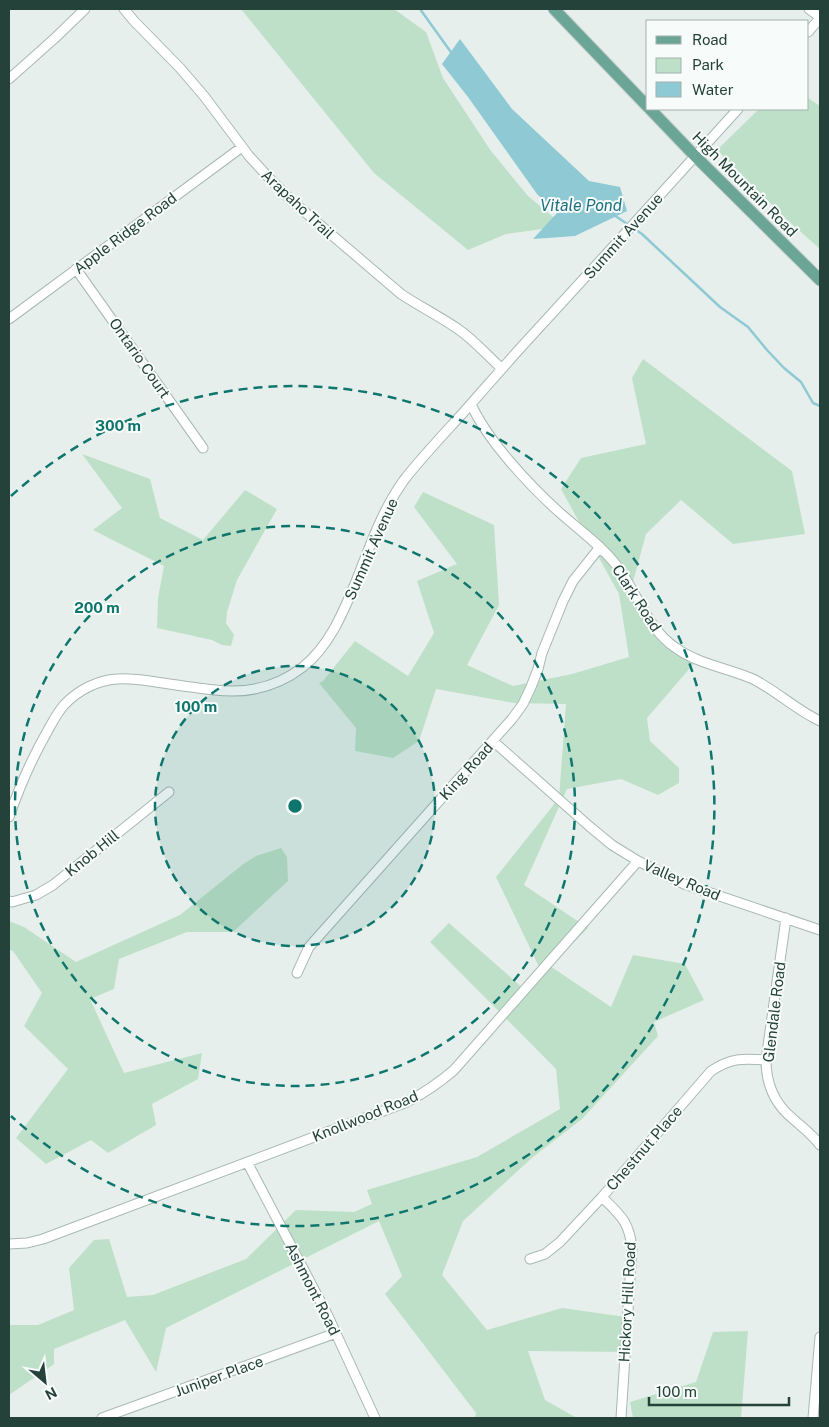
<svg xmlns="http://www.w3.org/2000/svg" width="829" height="1427" font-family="'Public Sans',sans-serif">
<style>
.green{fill:#bfe0c8}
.water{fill:#8ec9d4}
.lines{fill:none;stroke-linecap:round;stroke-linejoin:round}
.stream{stroke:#8ec9d4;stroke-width:2.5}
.minor-casing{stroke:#a8b8b2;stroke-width:11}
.major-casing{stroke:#c2cac8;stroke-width:13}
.minor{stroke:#fff;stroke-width:9}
.major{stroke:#6aa596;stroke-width:11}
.ring{fill:none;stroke:#0f766e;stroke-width:2.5;stroke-dasharray:9 6}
.labels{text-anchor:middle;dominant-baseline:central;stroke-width:4;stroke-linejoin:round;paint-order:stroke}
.street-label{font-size:15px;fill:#24423a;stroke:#f7fbf9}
.water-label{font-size:16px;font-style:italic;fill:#1c6f80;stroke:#f7fbf9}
.centre{fill:#0f766e;stroke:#f7fbf9;stroke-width:2.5}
.ring-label{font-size:15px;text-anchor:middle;font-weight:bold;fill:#0f766e;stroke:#f7fbf9;stroke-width:4;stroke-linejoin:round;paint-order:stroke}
</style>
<rect width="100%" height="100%" fill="#e6efeb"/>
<!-- green -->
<path class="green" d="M241,9H394L426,32L443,78L491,151L528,196L564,226L506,234L468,250L374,173Z
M808,98L820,106V249L784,217L717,150L759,109H808Z
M643,359L792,471L805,534L733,544L681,500L646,534L633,582L653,627L697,660L647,718L650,741L679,768V783L658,795L621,779L567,789L524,885L588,928L550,966L611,1007L633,955L685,964L704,1000L654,1022L658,1036L582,1119L533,1157L463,1221L442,1275L487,1330L562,1308L633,1318L626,1352L528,1351L545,1400L577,1418H475L476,1413L385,1294L402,1276L379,1221L166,1328L156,1372L125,1320L54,1349V1364L9,1395V1325H38L74,1310L69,1268L94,1240L109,1239L127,1297L153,1295L246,1259L296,1210L354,1212L372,1204L367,1190L477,1157L560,1109L556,1069L430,942L449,923L525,990L542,973L496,877L559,798L566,704L514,703L436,689L419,741L393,758L355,751L356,728L319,683L323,681L355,641L408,676L434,633L417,581L457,564L414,507L423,492L494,525L499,605L467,665L513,686L572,674L629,657L619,594L561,489L581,458L646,444L632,378Z
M82,454L150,479L160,518L203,540L245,490L277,509L237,580L227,612L226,623L234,635L231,646L222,645L212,640L157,628L158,598L164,566L93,530L122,508Z
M281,848L287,857L288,881L233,932H187L119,959L114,989L90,999L124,1073L202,1053L198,1079L152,1104L156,1125L108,1153L91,1140L46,1164L16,1138L68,1069L24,1026L42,993L13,951L9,950V921L24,927L76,962L180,915L242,865L256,856Z
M748,1331L741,1418H633L630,1402L696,1382L713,1332Z"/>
<!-- water -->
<path class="water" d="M460,39L512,109L589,181L620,187L627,211L575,236L533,239L557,213L537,194L468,97L442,64Z"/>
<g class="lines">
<!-- stream -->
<path class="stream" d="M420,9L453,55
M614,215L642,234L720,307L748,327L767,350L784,368L801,382L813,403L820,406"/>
<!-- minor casing -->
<g class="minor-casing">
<path id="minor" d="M124,9L134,21L180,68L204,96L249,156L270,179L292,201L401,294C419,306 439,316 458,329C474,340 487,355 501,368
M809,9L820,17
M808,32L820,18
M9,79L55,38L85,9
M76,269L203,448
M9,319L242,147
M471,404C487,440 529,485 559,512C578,529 601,545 617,566C637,592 648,630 676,648C698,664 728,668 753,679C777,691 796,710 820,721
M493,741L589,826L612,845L638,861L684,884L820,930
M9,817C19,788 31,760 47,732C52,723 57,713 64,705C78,690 98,680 117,679C130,678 143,680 156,682C176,685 195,688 215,690C247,694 277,687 303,667C329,646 342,615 355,584C369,549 381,512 404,480C422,457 442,436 462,414C486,387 510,359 535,332C603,258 671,183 738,109
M9,901L12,902L36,895L53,885L169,792
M786,918L766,1060C766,1083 774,1103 792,1118C802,1127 812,1134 820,1145
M297,973L309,947L512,719L523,704L531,687L538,669L542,653L563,601L573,581L600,547
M247,1162L327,1314L375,1418
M602,1197C620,1215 629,1221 632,1248L621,1418
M9,1244L27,1243L43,1239L407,1102C424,1093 439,1083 454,1070L638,861
M530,1259L545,1254L560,1242L602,1197L711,1071C731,1058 743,1058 766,1060
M102,1418L336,1333
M813,1418L820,1337"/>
</g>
<!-- major casing -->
<g class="major-casing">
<path id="major" d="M554,9L648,107
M650,109L695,156L820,280"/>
</g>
<!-- minor -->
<use href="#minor" class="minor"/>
<!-- major -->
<use href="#major" class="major"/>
</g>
<!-- distance rings -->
<circle cx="295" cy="806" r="140" fill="#0f766e" fill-opacity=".12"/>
<g class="ring">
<circle cx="295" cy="806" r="140"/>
<circle cx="295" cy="806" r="280"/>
<path d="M11 496A420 420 0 1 1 11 1116"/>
</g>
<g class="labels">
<!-- street labels -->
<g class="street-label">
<text transform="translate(745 184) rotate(45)">High Mountain Road</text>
<text transform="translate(298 204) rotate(43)">Arapaho Trail</text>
<text transform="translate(125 233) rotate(-37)">Apple Ridge Road</text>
<text transform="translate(623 236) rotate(-48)">Summit Avenue</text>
<text transform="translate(140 358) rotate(55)">Ontario Court</text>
<text transform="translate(371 549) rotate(-66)">Summit Avenue</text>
<text transform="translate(637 598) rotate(57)">Clark Road</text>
<text transform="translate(466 771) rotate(-48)">King Road</text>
<text transform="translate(92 853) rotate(-39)">Knob Hill</text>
<text transform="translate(682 880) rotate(23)">Valley Road</text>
<text transform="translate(774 1012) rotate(-83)">Glendale Road</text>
<text transform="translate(365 1116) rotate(-22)">Knollwood Road</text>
<text transform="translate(644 1148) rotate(-49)">Chestnut Place</text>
<text transform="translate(313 1289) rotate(63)">Ashmont Road</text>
<text transform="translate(627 1302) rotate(-87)">Hickory Hill Road</text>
<text transform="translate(219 1376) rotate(-20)">Juniper Place</text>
</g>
<!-- water labels -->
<g class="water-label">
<text x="581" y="205">Vitale Pond</text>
</g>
</g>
<circle cx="295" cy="806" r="8" class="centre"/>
<g class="ring-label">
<text x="118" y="431">300 m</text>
<text x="97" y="613">200 m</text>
<text x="196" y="712">100 m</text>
</g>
<!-- border -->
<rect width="829" height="1427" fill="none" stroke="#24423a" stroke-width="20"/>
<!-- legend -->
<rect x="646" y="20" width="162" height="90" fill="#f7fbf9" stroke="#a3b1ad"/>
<rect x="656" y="36" width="25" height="8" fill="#6aa596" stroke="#a3b1ad"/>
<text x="692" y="45" font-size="15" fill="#24423a">Road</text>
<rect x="656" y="58" width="25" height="15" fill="#bfe0c8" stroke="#a3b1ad"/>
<text x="692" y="70" font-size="15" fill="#24423a">Park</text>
<rect x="656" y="82" width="25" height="15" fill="#8ec9d4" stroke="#a3b1ad"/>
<text x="692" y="95" font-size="15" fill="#24423a">Water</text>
<!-- north arrow -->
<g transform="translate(45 1382) rotate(152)" stroke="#f7fbf9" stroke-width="4" paint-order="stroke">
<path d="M0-4L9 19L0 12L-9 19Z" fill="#24423a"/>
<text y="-8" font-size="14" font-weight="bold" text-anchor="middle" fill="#24423a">N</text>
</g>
<!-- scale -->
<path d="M649 1397v8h140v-8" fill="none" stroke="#24423a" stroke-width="2.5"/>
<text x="656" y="1397" font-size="15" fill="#24423a" stroke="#f7fbf9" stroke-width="4" paint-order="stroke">100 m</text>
</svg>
